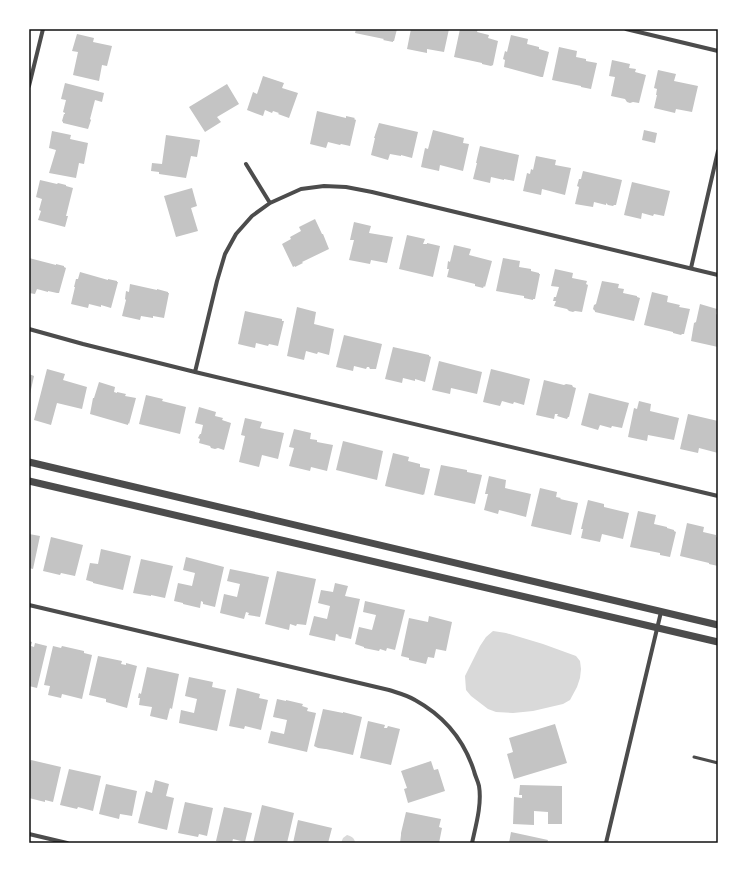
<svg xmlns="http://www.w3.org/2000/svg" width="747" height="872" font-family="Raleway,sans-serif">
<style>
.water{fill:#d9d9d9}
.building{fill:#c4c4c4}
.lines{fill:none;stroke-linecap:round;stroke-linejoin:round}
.service{stroke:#4c4c4c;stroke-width:3}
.minor{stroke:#4c4c4c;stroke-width:4}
.tertiary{stroke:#4c4c4c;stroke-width:7}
.neatline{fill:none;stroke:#111;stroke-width:1.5}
</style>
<rect width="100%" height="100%" fill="#fff"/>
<!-- water -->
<path class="water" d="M493,631L506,633L543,644L576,656L580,661L581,669L580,678L577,687L570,700L563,704L533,711L513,713L496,712L488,709L471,696L466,690L465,676L480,646L486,637Z
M347,835C351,836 355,838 355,843H341L343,838Z"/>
<!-- building -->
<path class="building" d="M356,29H397L394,41H393V42L383,40L384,39L355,33Z
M411,29H449L444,52L427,49V53L407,49Z
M460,29H478L477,32L489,35L488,38L498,41L493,65L491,66L482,64V63L454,57Z
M77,34L94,38L93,42L112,46L107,66L102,65L99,81L73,75L78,52L72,51Z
M511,35L528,39L527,44L539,47V49L549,52L543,77H541L504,67L505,60L503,59L505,51L507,52Z
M559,47L577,51L576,57L586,59V61L597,63L591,89L581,87V86L552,80Z
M612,60L630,64L629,68L636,69L635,72L646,75L639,103L633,102L630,103L627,102L625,99L611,96L615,77L609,76Z
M658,70L676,74L674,81L698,86L692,112L676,109L675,113L654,108L657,95H656L657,89L654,88Z
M263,76L284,83L282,88L298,93L289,118L278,114L279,113L273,111L272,113L265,110L263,116L247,110L253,92L257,94Z
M65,83L104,93L102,102L95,100L90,119L91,120L88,129L63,123V122L62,121L64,114H65V113L63,112L66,100L61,99Z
M227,84L239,104L217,117L221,122L205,132L189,107Z
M317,111L346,118V116L355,118L354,119L356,120L350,146L341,144L340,145L328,142L326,148L310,144Z
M379,123L418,132L412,158L401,155V156L390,154L388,160L371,155L375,138H374Z
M433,130L464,138L463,143L469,144L463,171L440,165L439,171L421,167L425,148L428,149Z
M644,130L657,133L655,143L642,140Z
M52,131L71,135L70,139L88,143L84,164L79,163L76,178L49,173L56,150L49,148Z
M166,135L200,140L197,157L191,156L186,178L159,174V172L151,171L152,163L162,164Z
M480,146L519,155L514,181L504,179V180L491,177L490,183L473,179L477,163H476Z
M536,156L556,160L555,165L571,168L565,195L542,189L541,195L523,191L527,173L530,174L531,169L533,170Z
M583,171L622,180L616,205H614L613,206L608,205L606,203V205L594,202L593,207L575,204L579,187L577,186L579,179H581Z
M40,180L57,184L58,183L66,185V186L73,188L66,216H68L65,227L38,220L41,211L39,210L42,199L36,197Z
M632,182L670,191L664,216L654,214L653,216L642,213L641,219L624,215Z
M192,188L197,206L191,208L198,231L176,237L164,196Z
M315,219L322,234H323L329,249L302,262L303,263L295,267V266L293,267L282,244L291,239L290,237L301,231L299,227Z
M354,222L371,226L369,233L393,237L387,263L371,260L370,264L349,260L354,240H350Z
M407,235L425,239L423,244H427V243L440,246L433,277L399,269Z
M454,245L471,249L469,255L492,261L485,287L484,286L483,288L475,286V284L447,277L449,269H447L448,261L450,262Z
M29,258L56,265V264L64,266V267L66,268L59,293H57L48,291V292L37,289L35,294L29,293Z
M503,258L520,261L519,267L531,269V271L539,273V274H540L535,299H533V300L524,298V296L496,291Z
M555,269L573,273L572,278L587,281L586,284L588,285L582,312L575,311L573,312L569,311L567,309L554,306L556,301H553L554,297H556L559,287L551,286Z
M80,272L108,280V279L117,281V282H118L111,308L101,305V307L89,304L88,308L71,304L75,287H74L76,279H78Z
M602,281L619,284L618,288L624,289L623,293L637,296V297L640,298L634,321L595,312V311L593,309L594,305L596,304Z
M130,284L157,290V289L168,292V293H169L164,318L153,316V318L141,316L140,320L122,316L126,300L125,299L126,291L129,292Z
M652,292L668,296L667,302L680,305L679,307L690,309L684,334H682L681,335L673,333V332L644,325Z
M700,304L717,309L716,314L718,315V347L691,341L694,323L696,322Z
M297,307L316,312L314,324L334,329L329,355L318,352L317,354L306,351L304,360L287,356Z
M245,311L282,319V321H284L278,346L269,344L268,346L256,343L255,348L238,344Z
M344,335L382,344L376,369H370L369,367H367L366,369L354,366L353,371L336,367Z
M393,347L429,355V356L431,357L425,382L415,379V381L403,378L402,383L385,379Z
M439,361L482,372L477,394L451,388L450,394L432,390Z
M47,369L65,374L63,380L87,387L82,409L57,403L51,425L34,420Z
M491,369L530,379L524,405L514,402L513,404L502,401L500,406L483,402Z
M29,374L34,376L30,394H29Z
M544,380L564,385L566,384L572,385L573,387L576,388L569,417H568L567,419L557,416L558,414H555L554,419L536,415Z
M99,382L115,387L114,392L117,393V392L126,394L125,396L136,398L129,424L128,423V425L90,414L93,398H94Z
M589,393L629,403L622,428L612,426L611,428L600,425L598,430L581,425Z
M146,395L163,399L162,401L186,407L180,434L139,424Z
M639,401L651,404L650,411L679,418L674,440L648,435L647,441L628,437L634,408L637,409Z
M199,407L216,412L215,416L223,418L222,420L231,423L224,450L218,448L215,449L211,448L210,446L199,443L200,439L198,438L200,434H201L203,425L195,423Z
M688,414L718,421V453L699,448L698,453L680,449Z
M245,418L262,422L260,428L284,433L278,459L262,455L259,467L239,462L245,436L241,435Z
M294,429L311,433L310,439L317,440V442L333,445L327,471L311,467L310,471L289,466L294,448L289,447Z
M343,441L383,451L377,480L336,470Z
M393,453L409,457L408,461L420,464V467L430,469L424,495L423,494V495L385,486Z
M441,465L467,470V472L482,475L475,504L434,495Z
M489,476L506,480L505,488L531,494L526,517L499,510L498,514L484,510L488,494H485Z
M540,488L557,492L556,497L561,498L560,499L578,503L571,535L531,526Z
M588,500L604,504V507L629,513L623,539L602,534L600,542L581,538L583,529H581Z
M638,511L656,515L654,524L667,527V528L674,530V531L676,532L670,557L660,555V553L630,547Z
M687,523L704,527L703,532L716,535V537L718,538V566L709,564V563L680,556Z
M29,534L40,536L33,569L29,568Z
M51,537L83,545L75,576L61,573L60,575L43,571Z
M101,549L131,556L123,590L93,583V582L86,580L90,563L98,564Z
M186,557L224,567L215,607L203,604V602L201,601L200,608L183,604V603L174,601L178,583L192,586L195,573L183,570Z
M141,559L173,566L165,598L151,595V596L133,593Z
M230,569L269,577L260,617L248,615L249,613L246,612L244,619L220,613L224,594L237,597L240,584L227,581Z
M277,571L316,579L306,625L297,624L296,626L290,624L289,630L265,624Z
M335,583L348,586L345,596L360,599L351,639L338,636L339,635L336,634L335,641L309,635L314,616L327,619L330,606L318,603L321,590L333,592Z
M365,601L405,610L395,650L387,648L386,651L380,649L379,651L364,648V647L355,644L359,627L372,630L376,615L363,612Z
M429,616L452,622L446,651L436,649L434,658L428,657L426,664L409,660V658L401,656L409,618L428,622Z
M29,641L32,642L31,646L34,647L35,643L47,646L37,688L29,686Z
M53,646L61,648L62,646L84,651V653L92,655L82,699L62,694L61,698L48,695L50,686L44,685Z
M98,656L122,661L121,664L126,665V663L137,666L127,708L106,702V699L89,695Z
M147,667L179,674L172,709L170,708L167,720L150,716L152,707L139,705L140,698H138L139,693L141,694Z
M189,677L213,682L212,687L226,690L217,731L179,723L181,710L194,713L197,699L185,696Z
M237,688L260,694L259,698L268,700L261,730L245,726L244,729L229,726Z
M277,699L286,701V700L303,704L302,706L308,708L307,711L316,713L307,752L268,743L271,731L284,734L287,720L273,717Z
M323,709L343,713V712L362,717L353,755L326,749H325L318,748L314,746Z
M368,721L385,725L384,728H387L388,726L400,729L391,765L360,758Z
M555,724L567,763L514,779L507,754L513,752L509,738Z
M31,760L61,767L53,802L45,800V802L29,798V766Z
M431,761L434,770L438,769L445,791L408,803L404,789L407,788L401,771Z
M69,769L101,776L93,811L78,807L77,809L60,805Z
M155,780L169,784L166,796L174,798L167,830L138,823L146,791L152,793Z
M106,784L137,791L132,816L120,814L119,819L99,814Z
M520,785L562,786V824H548V812L534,811V825L513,824L514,797L522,798V795H519Z
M185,802L213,808L207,836L199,834L198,837L178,833Z
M262,805L294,813L287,843H253Z
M224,807L252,813L245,842L233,839L232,843H224L216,841Z
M406,812L441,819L439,827L442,828L439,843H400L401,835V833Z
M298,820L332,828L328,843H293Z
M511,832L548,840L547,843H509Z"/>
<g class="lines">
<!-- service -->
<path class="service" d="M694,757L718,763"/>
<!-- minor -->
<path class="minor" d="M626,29L718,51
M29,86L43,29
M246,164L270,203
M691,268L718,151
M29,329L83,344L195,372L718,496
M195,372L217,281L225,254L236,234L252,216L270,203L301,189L324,186L346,187L372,192L718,275
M29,605L389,690C398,693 407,695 415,700C444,716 464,740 474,771C475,776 478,781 479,786C482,804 476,825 472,843
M29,834L67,843
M606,843L661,612"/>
<!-- tertiary -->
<path class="tertiary" d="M29,462L718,625
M29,481L718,642"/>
</g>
<!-- border -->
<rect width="747" height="872" fill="none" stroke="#ffffff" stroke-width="60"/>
<rect x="30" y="30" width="687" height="812" class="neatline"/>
</svg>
